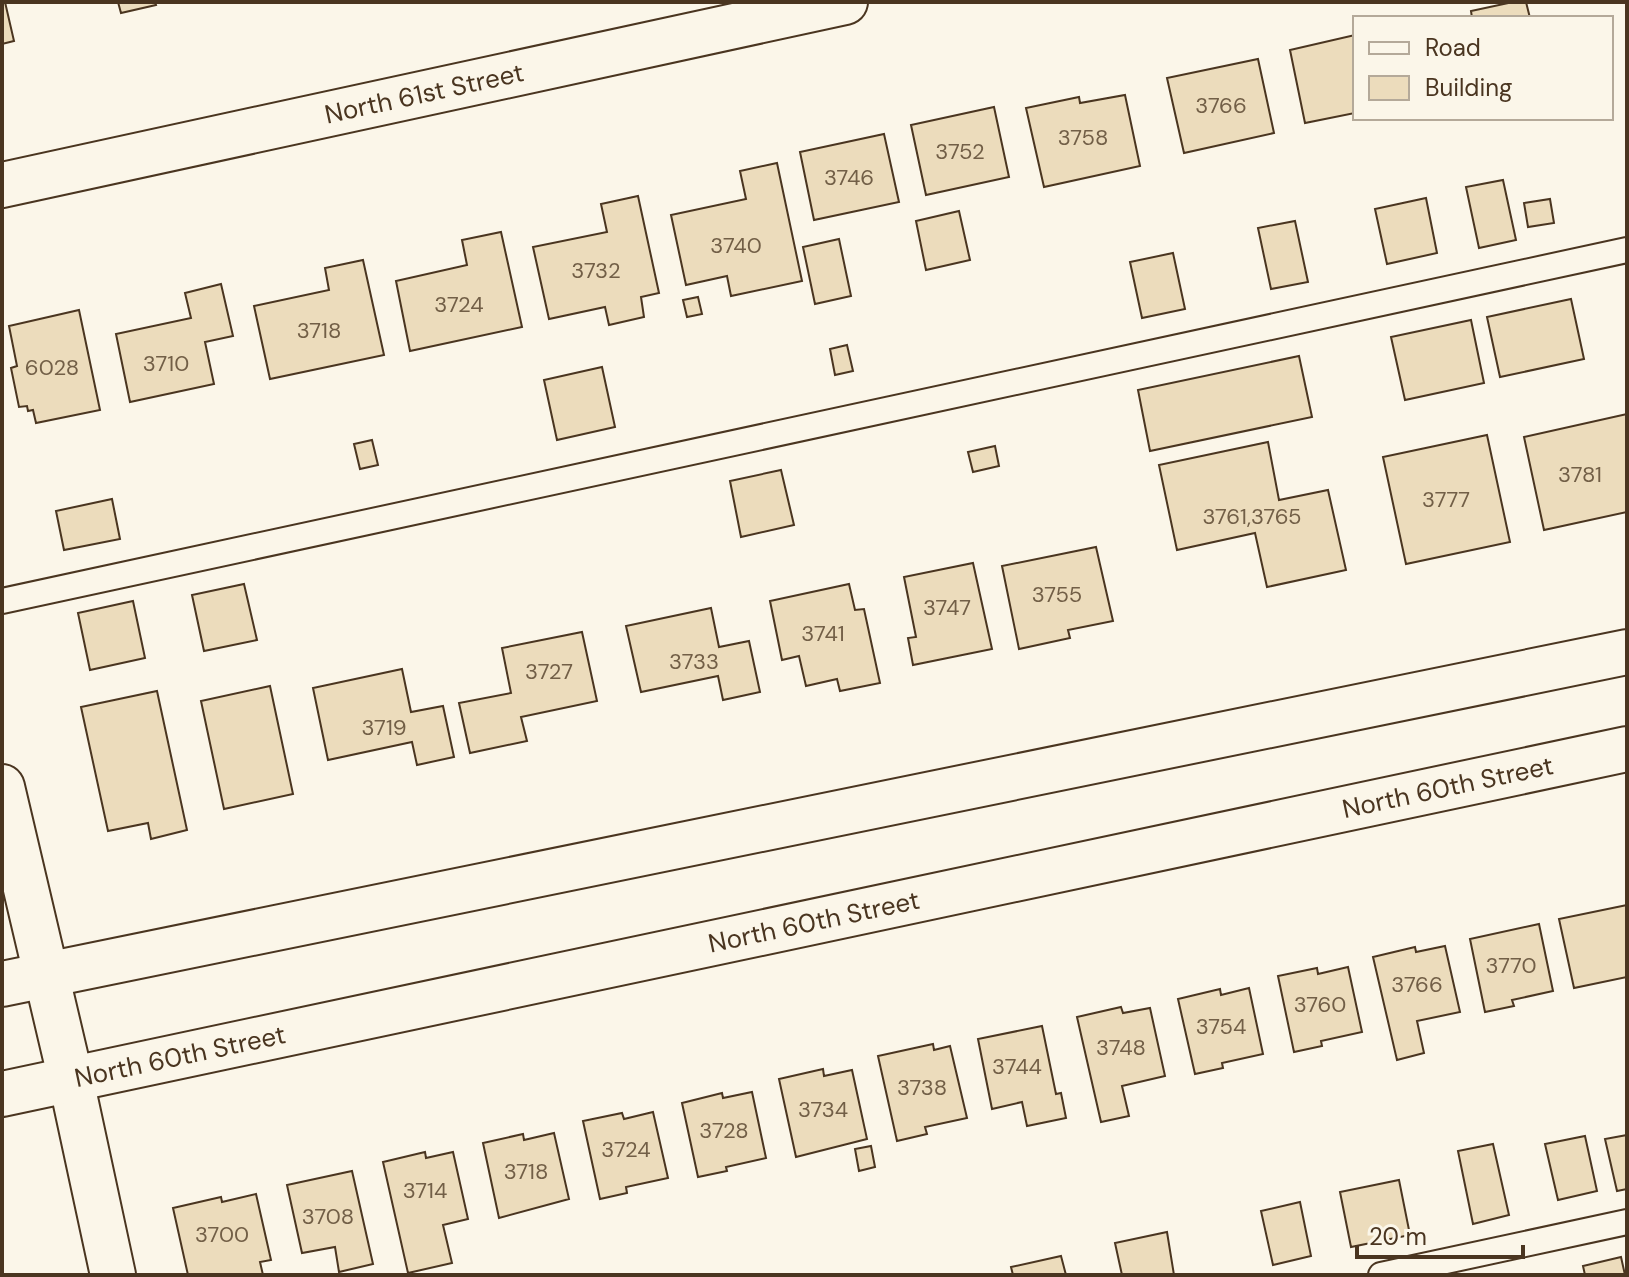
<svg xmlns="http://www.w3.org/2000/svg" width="1629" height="1277" font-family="'DM Sans',sans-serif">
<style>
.building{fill:#ecdcbc;stroke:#4a3520;stroke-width:2}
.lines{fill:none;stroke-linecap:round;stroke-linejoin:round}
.service-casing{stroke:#4a3520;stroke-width:28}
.minor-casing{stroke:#4a3520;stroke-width:48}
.secondary-casing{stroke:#4a3520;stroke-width:48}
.service{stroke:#fbf6e9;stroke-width:24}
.minor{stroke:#fbf6e9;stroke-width:44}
.secondary{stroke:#fbf6e9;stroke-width:44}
.labels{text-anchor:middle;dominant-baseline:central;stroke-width:6;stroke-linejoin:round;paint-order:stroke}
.number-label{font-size:22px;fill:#725f47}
.street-label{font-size:26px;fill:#4a3520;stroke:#fbf6e9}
</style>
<rect width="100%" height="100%" fill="#fbf6e9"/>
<!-- building -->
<path class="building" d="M2,2H5L14,41L2,44Z
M118,2H155L156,5L121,13Z
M1513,2H1526L1530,18H1472L1471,11Z
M1355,35V113L1305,123L1290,50Z
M1258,59L1274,133L1184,153L1167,78Z
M1125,95L1140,166L1044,187L1026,108L1079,97L1080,103Z
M994,107L1009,177L926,195L911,125Z
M884,134L899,202L814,220L800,152Z
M777,163L802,281L731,296L727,276L686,285L671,215L746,199L740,171Z
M1503,180L1516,240L1479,248L1466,187Z
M638,196L659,293L641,297L644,317L609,325L605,307L549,319L533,247L607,232L601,204Z
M1426,198L1437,253L1387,264L1375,209Z
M1550,199L1554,223L1528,227L1524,203Z
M959,211L970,260L926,270L916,221Z
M1295,221L1308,282L1271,289L1258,228Z
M501,232L522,327L410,351L396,281L467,265L462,240Z
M839,239L851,296L815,304L803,247Z
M1173,253L1185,309L1142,318L1130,262Z
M363,260L384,355L270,379L254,306L329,290L325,268Z
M221,284L233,336L205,342L214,384L130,402L116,334L191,318L185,293Z
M698,297L702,314L687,317L683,300Z
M1571,299L1584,359L1500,377L1487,317Z
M79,310L100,410L36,423L33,410L28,411L27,406L19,407L11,368L17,366L9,326Z
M1471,320L1484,383L1405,400L1391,337Z
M847,345L853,371L835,375L830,349Z
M1299,356L1312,417L1150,451L1138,390Z
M602,367L615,427L557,440L544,380Z
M1627,414V512L1544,530L1524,437Z
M1487,435L1510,542L1406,564L1383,457Z
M372,440L378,465L360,469L354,444Z
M1268,442L1279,500L1328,490L1346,570L1267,587L1255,533L1177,550L1159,465Z
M995,446L999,466L973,472L968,452Z
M781,470L794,525L741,537L730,481Z
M112,499L120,539L64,550L56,511Z
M1096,547L1113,621L1068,630L1070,638L1019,649L1002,566Z
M973,563L992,649L913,665L908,638L916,637L904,577Z
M244,584L257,640L204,651L192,595Z
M849,584L855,610L864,609L880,683L840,691L837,679L806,686L799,656L782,660L770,601Z
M133,601L145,658L90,670L78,613Z
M711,608L719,647L749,641L760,692L723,700L718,676L641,692L626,626Z
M582,632L597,701L521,717L527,741L470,753L459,703L511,693L502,648Z
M402,669L411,712L443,706L454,757L417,765L412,742L328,760L313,688Z
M270,686L293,794L224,809L201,701Z
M157,691L187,830L151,839L148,823L108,831L81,707Z
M1627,905V977L1574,988L1559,919Z
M1539,924L1553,991L1512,1000L1514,1006L1485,1012L1470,939Z
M1445,946L1460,1012L1417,1021L1424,1053L1397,1060L1373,957L1415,947L1416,952Z
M1348,967L1362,1032L1321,1041L1322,1046L1294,1052L1278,976L1317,968L1318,974Z
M1249,988L1263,1054L1222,1063L1223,1068L1195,1074L1178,999L1220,989L1221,995Z
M1121,1007L1123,1013L1150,1008L1165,1076L1122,1086L1129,1116L1101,1122L1077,1017Z
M1042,1026L1056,1094L1061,1093L1066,1118L1027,1126L1022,1102L992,1109L978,1039Z
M933,1044L934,1050L950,1046L967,1118L925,1127L927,1134L897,1141L878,1056Z
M823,1069L824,1076L852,1070L867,1139L796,1157L779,1079Z
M752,1092L766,1158L726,1167L727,1171L698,1177L682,1103L722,1093L723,1098Z
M653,1112L668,1178L626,1187L627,1193L600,1199L583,1121L622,1113L624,1119Z
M554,1133L569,1199L499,1218L483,1143L523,1134L524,1140Z
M1627,1135V1189L1617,1191L1605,1139Z
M1585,1136L1597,1191L1558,1200L1545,1144Z
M1493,1144L1509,1215L1473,1224L1458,1151Z
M871,1146L875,1167L859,1171L855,1149Z
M425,1152L426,1158L453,1152L468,1219L443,1225L452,1263L408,1273L383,1162Z
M352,1171L373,1264L339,1272L335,1247L302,1253L287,1185Z
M1399,1180L1410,1235L1351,1247L1340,1192Z
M256,1194L271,1260L260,1262L263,1275H188L173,1208L221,1197L222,1202Z
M1300,1202L1311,1256L1273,1265L1261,1211Z
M1167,1232L1174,1275H1122L1115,1243Z
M1061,1256L1066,1275H1013L1011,1267Z
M1621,1257L1625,1275H1585L1583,1266Z"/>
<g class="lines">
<!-- service casing -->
<g class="service-casing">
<path id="service" d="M2,601L1627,250
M1381,1275L1627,1222"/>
</g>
<!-- minor casing -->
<g class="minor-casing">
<g id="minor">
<path id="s1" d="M2,185L845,2"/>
<path d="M2,787L71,1080L113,1275"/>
</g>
</g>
<!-- secondary casing -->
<g class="secondary-casing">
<g id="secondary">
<path d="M2,984L1627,652"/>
<path id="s2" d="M2,1094L1627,749"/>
</g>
</g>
<!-- service -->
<use href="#service" class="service"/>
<!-- minor -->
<use href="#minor" class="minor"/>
<!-- secondary -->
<use href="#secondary" class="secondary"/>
</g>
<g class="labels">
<!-- number labels -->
<g class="number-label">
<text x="1221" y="105">3766</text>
<text x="1083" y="137">3758</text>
<text x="960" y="151">3752</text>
<text x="849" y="177">3746</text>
<text x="736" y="245">3740</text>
<text x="596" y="270">3732</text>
<text x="459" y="304">3724</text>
<text x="319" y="330">3718</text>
<text x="166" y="363">3710</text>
<text x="52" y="367">6028</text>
<text x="1580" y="474">3781</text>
<text x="1446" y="499">3777</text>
<text x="1252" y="516">3761,3765</text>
<text x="1057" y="594">3755</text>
<text x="947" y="607">3747</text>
<text x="823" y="633">3741</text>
<text x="694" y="661">3733</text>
<text x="549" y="671">3727</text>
<text x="384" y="727">3719</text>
<text x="1511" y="965">3770</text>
<text x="1417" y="984">3766</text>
<text x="1320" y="1004">3760</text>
<text x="1221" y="1026">3754</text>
<text x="1121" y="1047">3748</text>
<text x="1017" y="1066">3744</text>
<text x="922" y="1087">3738</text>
<text x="823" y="1109">3734</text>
<text x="724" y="1130">3728</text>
<text x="626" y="1149">3724</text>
<text x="526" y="1171">3718</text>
<text x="425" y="1190">3714</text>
<text x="328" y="1216">3708</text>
<text x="222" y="1234">3700</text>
</g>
<!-- street labels -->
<g class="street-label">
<text stroke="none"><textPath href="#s1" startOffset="432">North 61st Street</textPath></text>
<text stroke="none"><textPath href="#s2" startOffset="1478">North 60th Street</textPath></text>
<text stroke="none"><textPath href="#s2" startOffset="830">North 60th Street</textPath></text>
<text stroke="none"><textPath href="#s2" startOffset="182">North 60th Street</textPath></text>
</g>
</g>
<!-- border -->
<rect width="1629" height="1277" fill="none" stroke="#4a3520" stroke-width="8"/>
<!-- legend -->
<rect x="1353" y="16" width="260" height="104" fill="#fbf6e9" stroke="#b4a999" stroke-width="2"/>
<rect x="1369" y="42" width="40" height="12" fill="#fbf6e9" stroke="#b4a999" stroke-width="2"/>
<text x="1425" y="56" font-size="24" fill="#4a3520">Road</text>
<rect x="1369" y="76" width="40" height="24" fill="#ecdcbc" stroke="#b4a999" stroke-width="2"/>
<text x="1425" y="96" font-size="24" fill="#4a3520">Building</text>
<!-- scale -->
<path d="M1357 1245v12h166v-12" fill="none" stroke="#4a3520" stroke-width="4"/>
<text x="1369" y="1245" font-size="24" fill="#4a3520" stroke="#fbf6e9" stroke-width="6" paint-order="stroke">20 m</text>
</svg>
